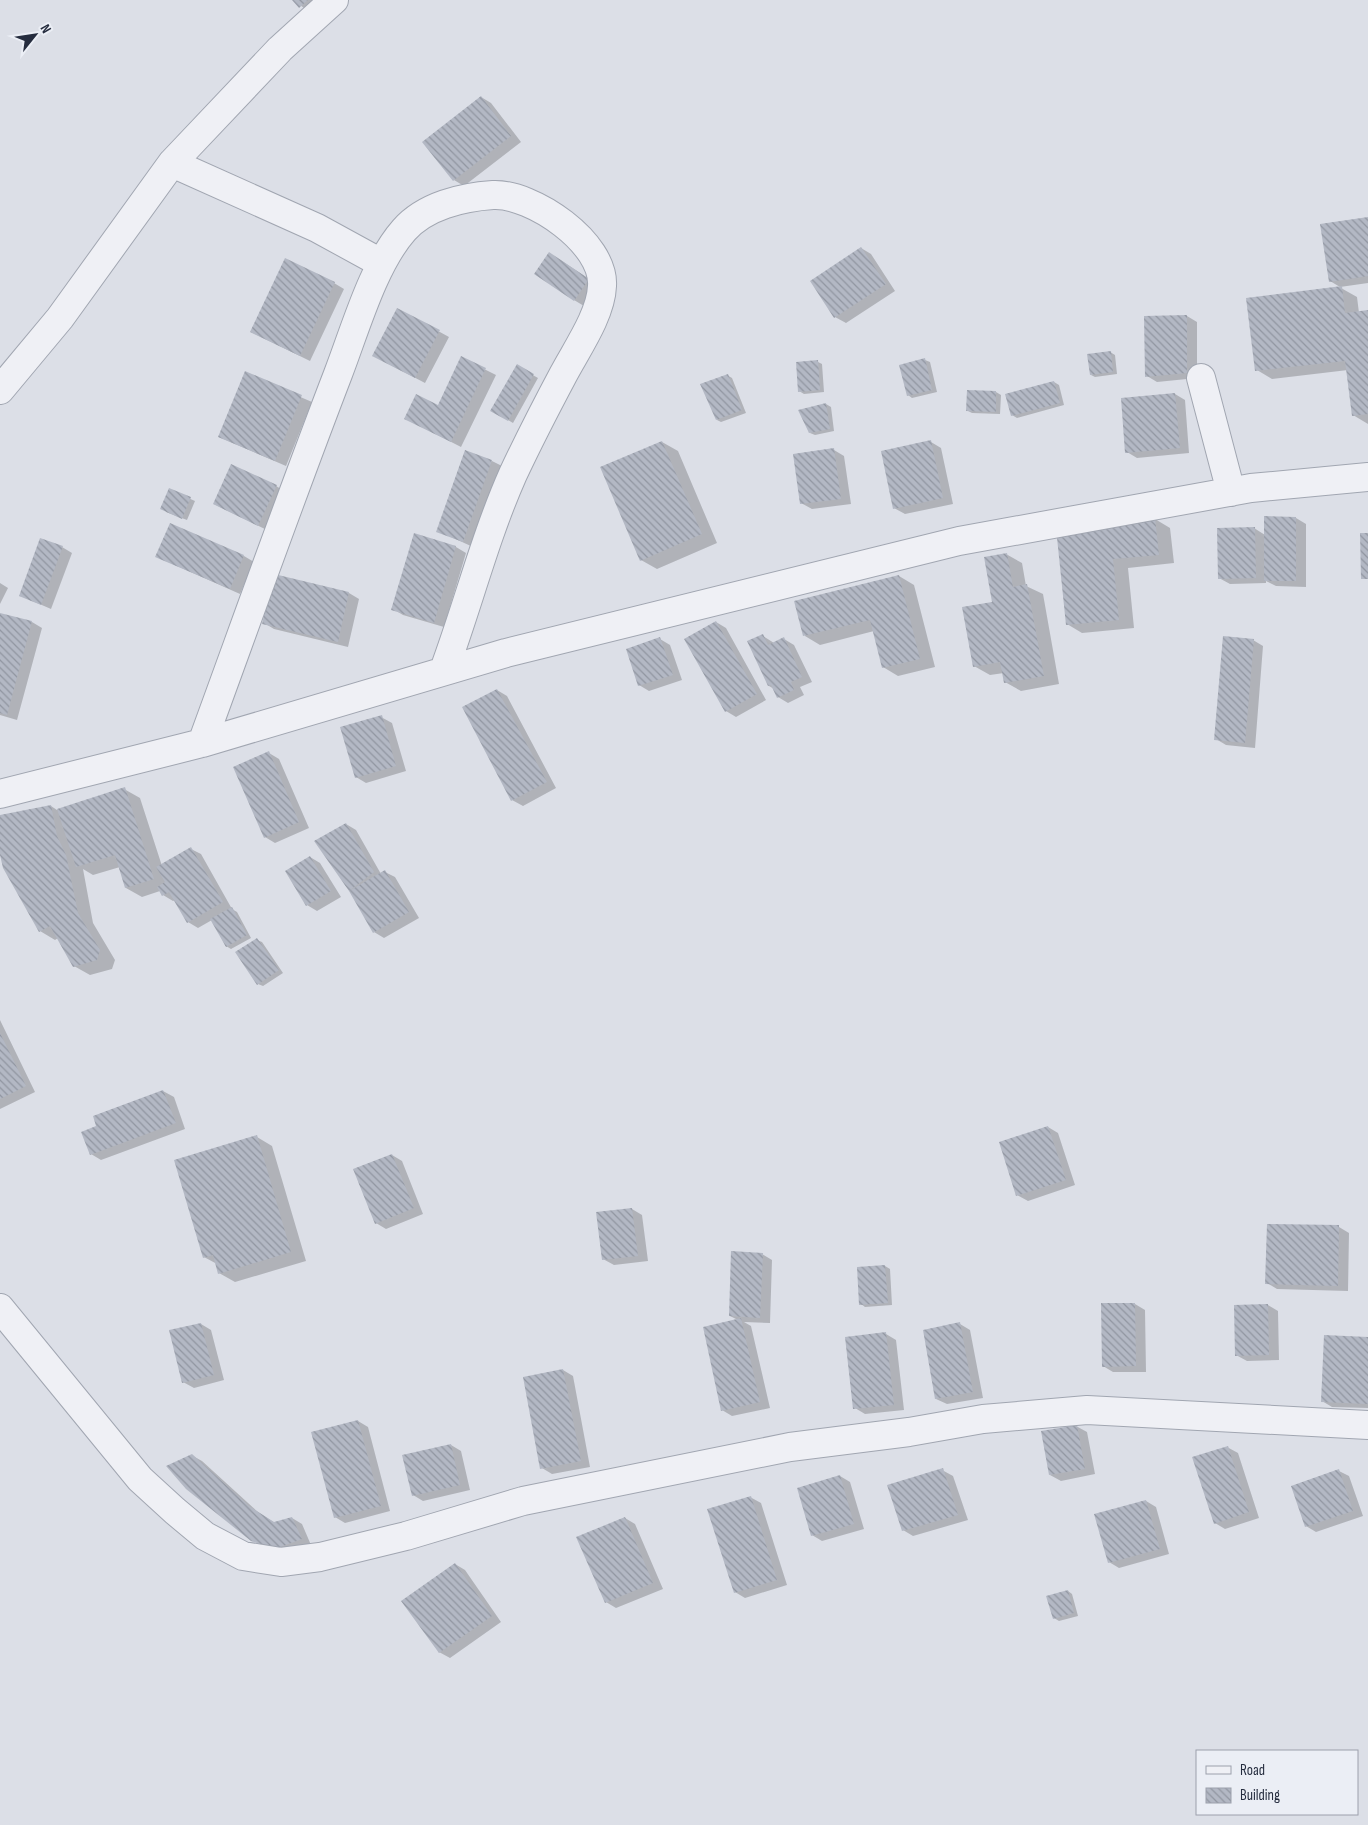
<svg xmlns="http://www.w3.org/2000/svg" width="1368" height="1825" font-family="'Sofia Sans Condensed',sans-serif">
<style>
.shadow{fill:#0003}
.building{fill:url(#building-back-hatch)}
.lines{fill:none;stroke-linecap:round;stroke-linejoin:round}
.minor-casing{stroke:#a1a6b1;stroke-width:30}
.minor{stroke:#eff0f5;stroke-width:28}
</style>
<defs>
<pattern id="building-back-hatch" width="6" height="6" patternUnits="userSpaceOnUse" patternTransform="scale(1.25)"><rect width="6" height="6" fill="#b3b8c4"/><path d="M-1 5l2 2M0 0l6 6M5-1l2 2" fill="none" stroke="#9196a1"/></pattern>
</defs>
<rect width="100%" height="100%" fill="#dcdfe7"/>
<!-- shadow -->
<path class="shadow" d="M294,0H325L310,13Z
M481,97L491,103L521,142L464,186L454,180Z
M1368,218V283L1340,287L1330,281Z
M861,248L871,254L895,291L846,323L835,317L811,281Z
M559,259L598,285L584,306L574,300Z
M334,283L344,289L310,361L251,332Z
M1341,288L1357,297L1359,313L1368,311V424L1353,415L1348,370L1272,379L1257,370Z
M398,309L449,337L425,383L383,361Z
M1187,316L1197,322V378L1157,382L1147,376L1145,317Z
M1110,352L1115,355L1117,374L1095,377L1091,375Z
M462,358L496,375L461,447L416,424L439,406Z
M925,360L930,362L937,392L912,398L908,395Z
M818,362L822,364L824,392L804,394L799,391Z
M517,366L538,378L513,423L492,410Z
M245,373L312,402L286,466L219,437Z
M727,375L732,378L746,413L721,422L717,420Z
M1054,382L1059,385L1064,405L1017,418L1012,415Z
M968,391L996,392L1001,395L1000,414L972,413L968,411Z
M1175,394L1185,400L1189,453L1137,458L1127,452Z
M826,404L831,407L834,431L815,435L810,433Z
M662,442L678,451L717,543L657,569L641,560Z
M931,442L941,448L953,504L905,514L894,508Z
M834,450L844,456L851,504L812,509L801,503Z
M492,461L502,466L473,547L438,531Z
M276,486L286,492L269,531L214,504Z
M170,490L195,501L187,520L166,512Z
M1265,518H1296L1306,524V587L1276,586L1266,581V583L1230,584L1219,578L1254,528L1265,535Z
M1155,519L1170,528L1174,563L1128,568L1134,628L1082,633L1067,624L1058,529Z
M415,535L456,547L466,553L444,627L403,615L393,609Z
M62,547L72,553L51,609L21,596Z
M1006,554L1022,563L1026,586L1043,594L1059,684L1021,691L1005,682L1004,673L990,675L974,666Z
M244,556L254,562L240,594L157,557Z
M275,576L349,593L359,599L348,647L274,629L264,623Z
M899,576L914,585L935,667L898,676L883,667L874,631L820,645L805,636L796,602Z
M0,583L8,588L0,604Z
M0,614L32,622L42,628L17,720L0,715Z
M716,622L726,628L766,700L736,717L726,711Z
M763,636L774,643L784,639L794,645L812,682L800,687L804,695L788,703L778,697L774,689L769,686Z
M660,639L670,645L682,680L649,691L639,685Z
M1253,640L1263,646L1255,748L1226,745L1216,739Z
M497,690L507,696L556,788L523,806L512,800Z
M381,717L392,723L406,771L366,783L356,777Z
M269,753L279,759L309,828L275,843L265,837Z
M124,789L140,798L162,866L191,849L201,854L232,909L237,912L251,938L231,949L226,946L212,920L198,928L188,922L175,900L173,901L163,895L160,891L142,897L126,888L120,867L93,875L83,869L93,923L115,960L112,969L90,975L74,966L58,938L55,940L40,931L0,848V816L51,806L57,810Z
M346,824L356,830L381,874L385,872L395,877L419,918L384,938L374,932L350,891L316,841Z
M310,857L320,863L341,897L317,911L307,905Z
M257,940L262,942L283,973L263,986L258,984Z
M0,1020L35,1092L0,1109Z
M163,1091L174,1097L185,1129L101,1160L91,1154L98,1127Z
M1048,1127L1058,1133L1075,1185L1028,1201L1017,1195Z
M257,1137L272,1146L306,1261L235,1282L219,1273L217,1264L204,1257Z
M392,1155L402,1161L423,1214L386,1229L376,1223Z
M632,1209L642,1215L648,1261L614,1265L603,1259Z
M1268,1225L1339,1227L1349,1233L1348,1291L1277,1289L1267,1283Z
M762,1254L772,1260L770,1323L744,1322L751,1326L770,1408L732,1416L722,1410L738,1320L730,1316Z
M885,1266L890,1269L892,1305L865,1307L861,1304Z
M1135,1304L1145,1310L1146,1372H1113L1103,1366Z
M1268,1305L1278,1311L1279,1360L1247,1361L1236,1355Z
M201,1324L211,1330L224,1380L194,1388L183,1382Z
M960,1324L970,1330L983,1398L947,1404L936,1399Z
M886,1334L896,1340L904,1410L865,1414L855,1408Z
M1368,1338V1408L1332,1407L1322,1401Z
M563,1370L573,1376L590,1467L552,1474L542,1468Z
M358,1421L368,1427L390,1511L345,1523L335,1517Z
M1076,1426L1087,1432L1095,1474L1061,1481L1050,1475Z
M451,1445L461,1451L470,1490L423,1501L413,1495Z
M1227,1447L1238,1453L1259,1518L1225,1529L1215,1523Z
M191,1455L202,1461L259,1513L275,1523L292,1518L302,1524L311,1545L286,1554L252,1540Z
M942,1470L953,1476L968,1520L913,1536L903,1530Z
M1339,1471L1349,1476L1363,1516L1316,1532L1306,1526Z
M840,1476L850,1482L864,1529L822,1541L812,1535Z
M750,1497L761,1503L787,1585L745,1598L735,1592Z
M1146,1501L1156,1507L1169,1554L1119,1568L1109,1562Z
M625,1518L635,1524L663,1589L616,1608L606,1602Z
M455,1564L465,1570L501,1622L450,1658L439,1652Z
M1068,1591L1072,1594L1078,1616L1059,1621L1054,1618Z"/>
<!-- building -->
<path class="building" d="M292,0H308L299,8Z
M481,96L511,136L453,181L422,142Z
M1368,217V276L1329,282L1320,224Z
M861,247L886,284L834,318L810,281Z
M549,252L589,279L574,301L534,274Z
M285,258L335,282L300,356L250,332Z
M1342,286L1345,313L1368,310V414L1352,416L1345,361L1255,371L1246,298Z
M397,308L440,330L415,378L372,356Z
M1187,315V373L1145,377L1144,316Z
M1111,351L1113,372L1090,375L1087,354Z
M461,356L486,368L451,442L404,419L416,394L438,405Z
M925,358L932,390L907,396L899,365Z
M818,360L820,390L798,392L796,362Z
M517,364L534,374L508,421L490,411Z
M245,371L302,395L275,461L218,437Z
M728,374L742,410L716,420L700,384Z
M1054,381L1060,403L1011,416L1005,394Z
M967,390L996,391V412L966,411Z
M1175,393L1180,448L1125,453L1121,398Z
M826,403L830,429L809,433L798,410Z
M931,440L943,498L893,509L881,451Z
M662,441L702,534L640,561L600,467Z
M834,448L841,499L800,504L793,454Z
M465,450L492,460L463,542L436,532Z
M231,464L277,485L258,526L213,504Z
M169,488L191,497L182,519L160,509Z
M1264,516L1296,517V581H1264Z
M1155,518L1159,555L1113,559L1119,620L1066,625L1056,528Z
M170,523L244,555L230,589L155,557Z
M1255,527L1256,578L1218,579L1217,528Z
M414,533L456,546L434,623L391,610Z
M1360,533H1368V579H1361Z
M40,538L63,546L41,605L19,596Z
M1007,553L1013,587L1027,584L1044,676L1004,683L1000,662L973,667L962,607L992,602L984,557Z
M274,574L349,592L338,642L262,624Z
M899,575L920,659L882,668L870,620L803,636L794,601Z
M0,613L32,621L7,715L0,713Z
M716,621L757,694L725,712L684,639Z
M763,634L768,645L784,637L802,677L791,682L794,690L777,698L771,685L768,686L747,641Z
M1223,636L1254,639L1245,743L1214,740Z
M660,637L673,675L638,686L626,649Z
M497,689L547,782L511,801L462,707Z
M382,715L396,766L355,778L340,727Z
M269,751L299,822L264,838L233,767Z
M125,787L154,879L125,888L115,855L76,867L57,809Z
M51,805L57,836L66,855L78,913L100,950L97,960L73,967L50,926L39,932L3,868L0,855V815Z
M346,823L374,872L349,891L385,870L409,912L373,933L349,891L314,841Z
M191,847L223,902L187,923L169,892L162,896L157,887L165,882L156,867Z
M310,856L331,891L306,906L285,871Z
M232,907L247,935L226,947L210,919Z
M257,938L279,970L257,985L235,952Z
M0,1033L26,1086L0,1099Z
M163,1090L176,1123L90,1155L81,1132L96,1126L93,1116Z
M1048,1126L1066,1180L1016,1196L999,1142Z
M257,1135L291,1252L218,1274L213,1255L203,1258L174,1160Z
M392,1154L414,1208L375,1224L353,1169Z
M632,1208L638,1256L602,1260L596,1212Z
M1267,1224L1339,1225L1338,1286L1265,1284Z
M731,1251L763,1253L760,1318L729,1316Z
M885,1265L888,1303L859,1305L857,1267Z
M1101,1303H1135L1136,1366L1102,1367Z
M1268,1304L1269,1355L1235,1356L1234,1305Z
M741,1318L760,1402L721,1411L703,1327Z
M960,1322L973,1392L935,1399L923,1330Z
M201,1323L214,1375L182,1383L169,1330Z
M886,1332L894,1405L853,1409L845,1337Z
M1324,1335L1368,1337V1404L1321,1402Z
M563,1369L581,1461L540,1469L523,1377Z
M358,1420L381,1506L334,1518L311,1432Z
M1077,1425L1085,1469L1049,1475L1041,1431Z
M451,1444L460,1485L412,1496L402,1455Z
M1228,1446L1249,1512L1214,1524L1192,1457Z
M192,1454L249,1506L274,1522L292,1517L302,1539L275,1549L251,1541L186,1489L166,1466Z
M943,1468L958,1515L902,1531L887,1485Z
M1339,1469L1353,1511L1305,1527L1291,1486Z
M840,1475L854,1524L811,1536L797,1488Z
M751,1496L777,1580L734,1593L707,1509Z
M1146,1500L1160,1549L1108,1563L1094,1514Z
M625,1517L653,1583L605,1603L576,1537Z
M455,1563L492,1616L439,1653L401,1601Z
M1068,1590L1074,1613L1053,1619L1046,1596Z"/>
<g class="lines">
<!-- minor casing -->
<g class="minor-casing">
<path id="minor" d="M172,163L317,228L381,263
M1201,378L1231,492
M0,390L60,318L172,163L280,49L334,0
M202,743C247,620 291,496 338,374C355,330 373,265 404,230C425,206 462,197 493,195C532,193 605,243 602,286C601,315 576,350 563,375C546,407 529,440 513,474C485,537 468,605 444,670
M0,794L202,743L506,653L959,541L1251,488L1368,477
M0,1308L140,1479L175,1511L205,1536L243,1556L281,1562L320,1557L406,1536L523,1501L790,1447L909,1432L983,1419L1087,1410L1368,1425"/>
</g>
<!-- minor -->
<use href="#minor" class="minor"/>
</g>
<!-- legend -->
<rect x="1196" y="1750" width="162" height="65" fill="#ebeef5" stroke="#9ca0ac"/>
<rect x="1206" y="1766" width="25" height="8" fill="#eff0f5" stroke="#9ca0ac"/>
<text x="1240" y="1775" font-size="15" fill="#252c3e">Road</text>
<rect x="1206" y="1788" width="25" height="15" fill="url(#building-back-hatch)" stroke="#9ca0ac"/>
<text x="1240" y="1800" font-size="15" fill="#252c3e">Building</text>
<!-- north arrow -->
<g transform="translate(35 35) rotate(60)" stroke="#ebeef5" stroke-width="4" paint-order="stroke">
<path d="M0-4L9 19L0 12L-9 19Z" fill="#252c3e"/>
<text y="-8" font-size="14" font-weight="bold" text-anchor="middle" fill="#252c3e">N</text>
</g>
</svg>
